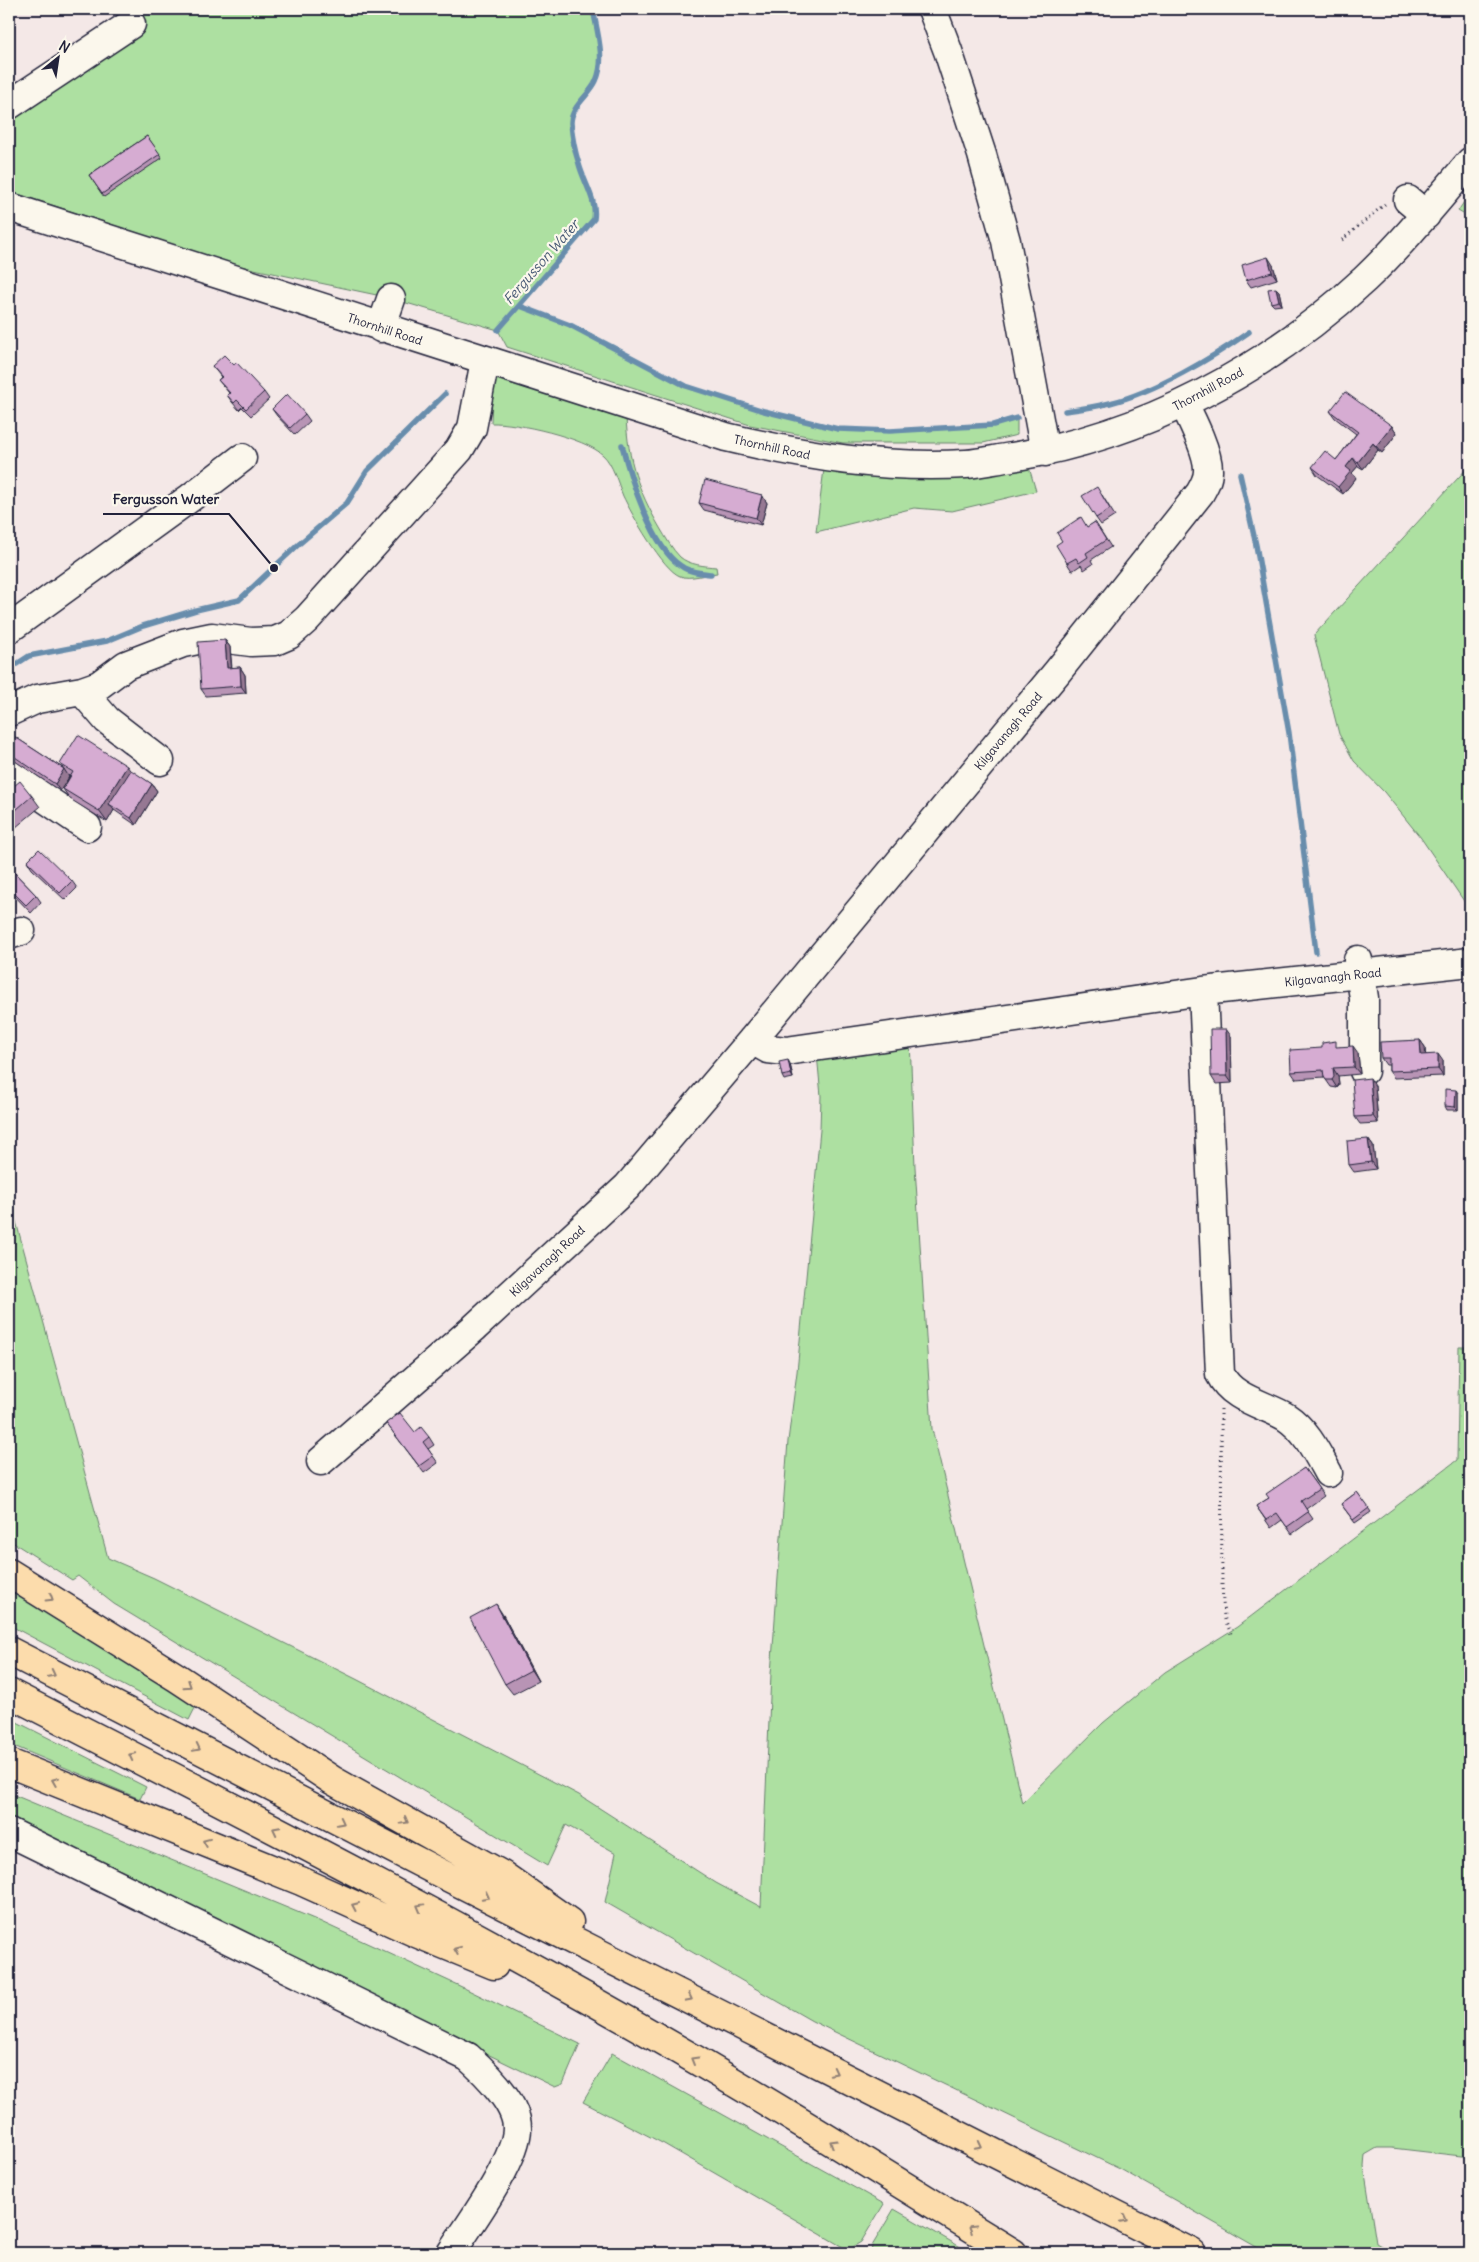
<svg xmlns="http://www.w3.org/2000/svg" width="1479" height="2262" font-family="Delius,sans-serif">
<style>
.green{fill:#ade0a1;stroke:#68816e}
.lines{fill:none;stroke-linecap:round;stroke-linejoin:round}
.stream{stroke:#688dac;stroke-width:5.5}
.minor-casing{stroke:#22223b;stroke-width:31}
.highway-casing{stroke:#22223b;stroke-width:31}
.path{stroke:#22223b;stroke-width:3;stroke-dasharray:1 4;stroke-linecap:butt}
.minor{stroke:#fbf7ec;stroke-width:28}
.highway{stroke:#fcdcac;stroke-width:28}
.wall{fill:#b894b5;stroke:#22223b}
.shaded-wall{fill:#967893;stroke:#22223b}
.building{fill:#d6acd2;stroke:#22223b}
.oneway{stroke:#8f7f74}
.labels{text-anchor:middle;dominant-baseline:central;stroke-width:4.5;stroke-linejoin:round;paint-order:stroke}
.street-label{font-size:12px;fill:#22223b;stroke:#fbf7ec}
.water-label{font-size:14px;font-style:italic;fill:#455773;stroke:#fbf7ec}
.leader{fill:none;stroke:#22223b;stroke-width:2}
.callout-dot{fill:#22223b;stroke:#fbf7ec;stroke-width:2}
.callout-label{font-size:14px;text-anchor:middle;font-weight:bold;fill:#22223b;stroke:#fbf7ec;stroke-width:4.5;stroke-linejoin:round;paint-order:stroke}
</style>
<rect width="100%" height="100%" fill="#f4e8e7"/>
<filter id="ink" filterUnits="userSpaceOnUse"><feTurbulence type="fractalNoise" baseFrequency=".02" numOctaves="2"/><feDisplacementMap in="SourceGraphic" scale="10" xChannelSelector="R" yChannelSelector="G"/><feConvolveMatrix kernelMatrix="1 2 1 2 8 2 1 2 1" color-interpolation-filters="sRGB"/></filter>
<g filter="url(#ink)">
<!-- green -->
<path class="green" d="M140,9H593L600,50L597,79L591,92L576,107L571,119L578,163L595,208L594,219L521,306L570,325L686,386L764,411L838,429L890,431L993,425L1017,418V435L983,443H843L750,425L507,347L498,330L386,297L235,265L9,191V94Z
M1470,193V218L1458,211Z
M493,373L626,417C628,461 638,490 660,528C666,538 672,549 680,557C689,565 705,566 716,567L717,573C707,574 689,580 680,576C663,570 631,513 623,496C618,484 613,464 603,455C585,438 516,422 491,423Z
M1028,464L1036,491L952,511L914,508L816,532L824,469Z
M1470,465V910L1421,838L1384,792L1354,761L1339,734L1314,635Z
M910,1039L915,1167L932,1429L1022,1803L1103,1723L1165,1672L1237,1627L1457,1460L1459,1347H1470V2157L1392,2148H1377L1365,2155L1364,2167L1376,2243L1393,2253H1267L1122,2170L812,2021L605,1902L616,1853L566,1825L547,1866L114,1604L78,1576L72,1580L9,1540V1196L108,1558L154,1578L356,1679L579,1795L716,1883L761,1907L771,1674L788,1441L797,1372L820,1130L821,1096L817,1054Z
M9,1588L196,1706L189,1720L9,1625Z
M9,1718L146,1787L140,1799L9,1744L12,1731L9,1730Z
M9,1793L319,1921L464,1988L580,2044L563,2084L555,2087L9,1821Z
M612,2053L884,2204L861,2242L848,2250L664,2144L583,2102Z
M894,2209L971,2253H871L872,2246Z"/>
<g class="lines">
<!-- stream -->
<path class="stream" d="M520,306L570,325L686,386L764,411L838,429L890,431L993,425L1017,418
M498,330L594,219C597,200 584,183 579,164C575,152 572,135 571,123C571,106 590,95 596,81C606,59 597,31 593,9
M1065,411C1080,409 1095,407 1110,403C1155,392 1212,358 1249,332
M622,445C630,477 652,548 681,566C689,572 701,573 711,574
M1240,474L1256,545L1289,733L1316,952
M9,669L29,656L107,641L143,626L196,610L239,600L299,544L347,503L367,471L445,394"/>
<!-- minor casing -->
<g class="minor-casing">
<path id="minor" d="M932,9L948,51L982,155L1006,241L1045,452
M9,105L131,24
M1408,200L1426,215
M9,207L726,437C805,456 885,469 966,464C981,463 997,459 1012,457C1144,436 1267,370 1365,279C1403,243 1436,202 1470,162
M381,328L391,299
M9,629L190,498L242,458
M82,691L99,685L126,665L183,643L212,637L251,642L275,641L289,635L307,619L459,450L472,428L485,361
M9,712L37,699L82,691L107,720L160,761
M9,774L87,827
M9,935L21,931
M1358,960L1364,998V1071
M1203,991L1220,1374C1232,1399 1264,1404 1286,1417C1306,1430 1317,1453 1328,1473
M752,1040L768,1049L786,1051L1203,991L1470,962
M321,1461L474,1328L627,1187L752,1040L1058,671L1200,493C1204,486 1208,479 1208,471C1209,454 1192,420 1184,404
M9,1832L468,2057C485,2072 517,2103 517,2128C517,2160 469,2225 451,2253"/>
</g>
<!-- highway casing -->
<g class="highway-casing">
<path id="highway" d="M9,1573L176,1677L332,1780L502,1875L569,1922
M9,1651L444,1875L1192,2253
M9,1693C254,1818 500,1944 737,2084C830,2139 921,2197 1013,2253
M9,1763L301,1881L416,1933L494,1965"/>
</g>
<!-- path -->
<path class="path" d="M1342,240L1385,204
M1221,1409L1222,1585L1224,1617L1232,1636"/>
<!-- minor -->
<use href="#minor" class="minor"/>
<!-- highway -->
<use href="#highway" class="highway"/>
</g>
<!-- wall -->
<path class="wall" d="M147,136L162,158L104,197L89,175Z
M1273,265L1277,279L1251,287L1246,280Z
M1276,288L1279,291L1282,305L1274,306L1271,303Z
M234,365L264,392L269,399L251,416L242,407L239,410L232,402L227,395L229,393L218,380L221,377L212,366Z
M272,409L305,414L310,421L295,435L277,416Z
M1330,411L1392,426L1397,433L1382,453L1378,450L1363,469L1358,466L1352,473L1356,478L1343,494L1317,475L1312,467L1336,460L1356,434L1335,418Z
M762,495L767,503L761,525L704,510L699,503Z
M1102,495L1115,516L1101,525L1096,518Z
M1095,522L1111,547L1091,560L1093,564L1084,570L1081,565L1072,571L1067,563L1088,527Z
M225,640L230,647L232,668L240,667L245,675L246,693L206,696L201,689Z
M9,733L64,769L60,764L130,771L152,784L157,791L136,825L114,810L107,822L70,799L63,789L70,776L68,775L69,777L60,791L9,757Z
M9,790L32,796L40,807L9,833Z
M27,861L72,881L77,888L65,900L32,869Z
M9,867L36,895L41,902L31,913L9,890Z
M1231,1036L1232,1083L1216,1084L1211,1076Z
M1420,1040L1425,1047V1054L1443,1061V1076L1394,1078L1389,1071V1065H1386L1381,1058Z
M1340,1047L1358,1053L1360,1074L1338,1076L1339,1084L1337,1088L1331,1087L1324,1077L1296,1079L1291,1072Z
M788,1060L790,1064L793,1078L784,1080L782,1076Z
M1375,1086L1378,1123L1360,1124L1355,1117Z
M1458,1093V1110H1447L1445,1106Z
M1368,1139L1373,1146L1376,1169L1354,1172L1349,1165Z
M386,1423L429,1437L434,1445L428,1449L438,1463L424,1473Z
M1304,1468L1324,1496L1306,1509L1313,1519L1292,1534L1282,1520L1271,1528L1256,1506L1269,1498Z
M1357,1492L1371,1512L1355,1523L1341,1504Z
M503,1615L538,1681L513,1694L505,1684Z"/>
<!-- shaded-wall -->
<path class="shaded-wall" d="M1268,257L1273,265L1277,279L1272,272Z
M1276,288L1279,291L1282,305L1279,301Z
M1392,426L1397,433L1382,453L1376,446Z
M1373,443L1378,450L1363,469L1358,462Z
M1353,458L1358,466L1352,473L1356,478L1343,494L1338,487L1346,467Z
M762,495L767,503L761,525L756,518Z
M225,640L230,647L232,675L227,668Z
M240,667L245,675L246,693L241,686Z
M127,766L135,777L109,804L114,810L107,822L99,811Z
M64,769L69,777L60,791L55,784Z
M152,784L157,791L136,825L131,818Z
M1226,1029L1231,1036L1232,1083L1227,1076Z
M1420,1040L1425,1047L1426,1062L1421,1055Z
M1353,1046L1358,1053L1360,1074L1354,1067Z
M1438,1054L1443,1061V1076L1438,1069Z
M788,1060L790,1064L793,1078L791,1074Z
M1333,1068L1338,1076L1339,1084L1337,1088L1332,1080Z
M1370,1078L1375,1086L1378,1123L1373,1116Z
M1456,1090L1458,1093V1110L1455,1107Z
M1368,1139L1373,1146L1376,1169L1371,1162Z
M496,1604L503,1615L538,1681L531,1670Z"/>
<!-- building -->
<path class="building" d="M147,136L160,154L102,194L89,175Z
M1268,257L1272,272L1246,280L1242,265Z
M1276,288L1279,301L1271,303L1268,289Z
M224,355L234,365L236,362L264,392L246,409L237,400L234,403L227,395L230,393L218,380L222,377L212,366Z
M1345,392L1392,426L1376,446L1373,443L1358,462L1353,458L1346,467L1351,471L1338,487L1312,467L1325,451L1336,460L1358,432L1330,411Z
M287,394L305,414L290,428L272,409Z
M705,480L762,495L756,518L699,503Z
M1097,487L1110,509L1096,518L1082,496Z
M1081,517L1087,527L1095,522L1106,540L1086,553L1088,557L1079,563L1076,558L1067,563L1056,545L1062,541L1057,533Z
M225,640L227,668L240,667L241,686L201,689L198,642Z
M9,733L64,769L55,784L9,753Z
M78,735L127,766L99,811L63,789L73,772L60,764Z
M131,770L152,784L131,818L109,804Z
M20,781L32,796L9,816V790Z
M39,849L72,881L60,893L27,861Z
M9,867L36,895L26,905L9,888Z
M1210,1029H1226L1227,1076H1211Z
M1420,1040L1421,1055L1438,1054V1069L1389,1071V1058H1381L1380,1042Z
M1336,1041V1047L1353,1046L1354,1067L1333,1068L1334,1077L1332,1080H1326L1324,1077L1323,1070L1291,1072L1290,1050L1322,1048V1043Z
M788,1060L791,1074L782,1076L779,1062Z
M1370,1078L1373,1116L1355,1117L1352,1080Z
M1445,1089L1456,1090L1455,1107L1445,1106Z
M1368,1139L1371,1162L1349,1165L1347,1141Z
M400,1413L415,1432L421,1427L429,1437L423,1442L433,1456L419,1466L386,1423Z
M1304,1468L1319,1489L1301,1501L1308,1512L1287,1527L1277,1513L1266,1520L1256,1506L1269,1498L1266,1494Z
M1357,1492L1369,1508L1353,1520L1341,1504Z
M496,1604L531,1670L505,1684L470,1618Z"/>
<!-- one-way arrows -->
<defs><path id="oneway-chevron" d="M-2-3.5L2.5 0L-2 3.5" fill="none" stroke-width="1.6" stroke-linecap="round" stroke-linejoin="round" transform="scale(1.25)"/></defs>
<g class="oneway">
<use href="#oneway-chevron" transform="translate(50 1598) rotate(32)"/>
<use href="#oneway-chevron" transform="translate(52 1674) rotate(27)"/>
<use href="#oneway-chevron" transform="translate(188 1685) rotate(33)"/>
<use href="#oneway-chevron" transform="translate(197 1748) rotate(27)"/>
<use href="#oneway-chevron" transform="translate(132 1756) rotate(-153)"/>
<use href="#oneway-chevron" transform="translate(55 1781) rotate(-158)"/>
<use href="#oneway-chevron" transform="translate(405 1821) rotate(29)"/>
<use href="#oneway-chevron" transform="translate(341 1822) rotate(27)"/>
<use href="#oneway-chevron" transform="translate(276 1830) rotate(-153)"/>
<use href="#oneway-chevron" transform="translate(206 1842) rotate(-158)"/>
<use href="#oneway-chevron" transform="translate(486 1896) rotate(27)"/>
<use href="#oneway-chevron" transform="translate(355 1906) rotate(-156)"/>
<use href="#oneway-chevron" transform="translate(420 1907) rotate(-151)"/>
<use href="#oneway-chevron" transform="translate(457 1950) rotate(-158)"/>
<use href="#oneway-chevron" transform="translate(689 1998) rotate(27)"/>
<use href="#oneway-chevron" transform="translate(694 2060) rotate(-150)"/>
<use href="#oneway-chevron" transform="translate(834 2072) rotate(27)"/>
<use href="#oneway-chevron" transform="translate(833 2143) rotate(-149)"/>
<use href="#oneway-chevron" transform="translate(979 2146) rotate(27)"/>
<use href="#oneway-chevron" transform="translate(1124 2219) rotate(27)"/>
<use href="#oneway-chevron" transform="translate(972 2228) rotate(-148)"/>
</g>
</g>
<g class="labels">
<!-- street labels -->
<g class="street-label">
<text transform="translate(385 329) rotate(18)">Thornhill Road</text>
<text transform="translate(1208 389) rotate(-28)">Thornhill Road</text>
<text transform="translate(772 447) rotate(12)">Thornhill Road</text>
<text transform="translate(1008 731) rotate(-50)">Kilgavanagh Road</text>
<text transform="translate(1333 977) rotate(-6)">Kilgavanagh Road</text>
<text transform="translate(547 1261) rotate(-43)">Kilgavanagh Road</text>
</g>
<!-- water labels -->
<g class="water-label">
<text transform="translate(541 262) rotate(-49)">Fergusson Water</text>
</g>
</g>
<!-- callouts -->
<path class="leader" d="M274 568L229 514H103"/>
<circle class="callout-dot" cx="274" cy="568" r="5"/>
<g class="callout-label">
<text x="166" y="504">Fergusson Water</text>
</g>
<!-- margin -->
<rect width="1479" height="2262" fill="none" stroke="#fbf7ec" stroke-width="30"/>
<rect x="15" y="15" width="1449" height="2232" fill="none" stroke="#22223b" stroke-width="2" filter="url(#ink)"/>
<!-- north arrow -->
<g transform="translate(58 58) rotate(30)" stroke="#fbf7ec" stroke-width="4" paint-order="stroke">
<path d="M0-4L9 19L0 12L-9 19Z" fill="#22223b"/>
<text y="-8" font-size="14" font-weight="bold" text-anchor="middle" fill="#22223b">N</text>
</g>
</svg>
